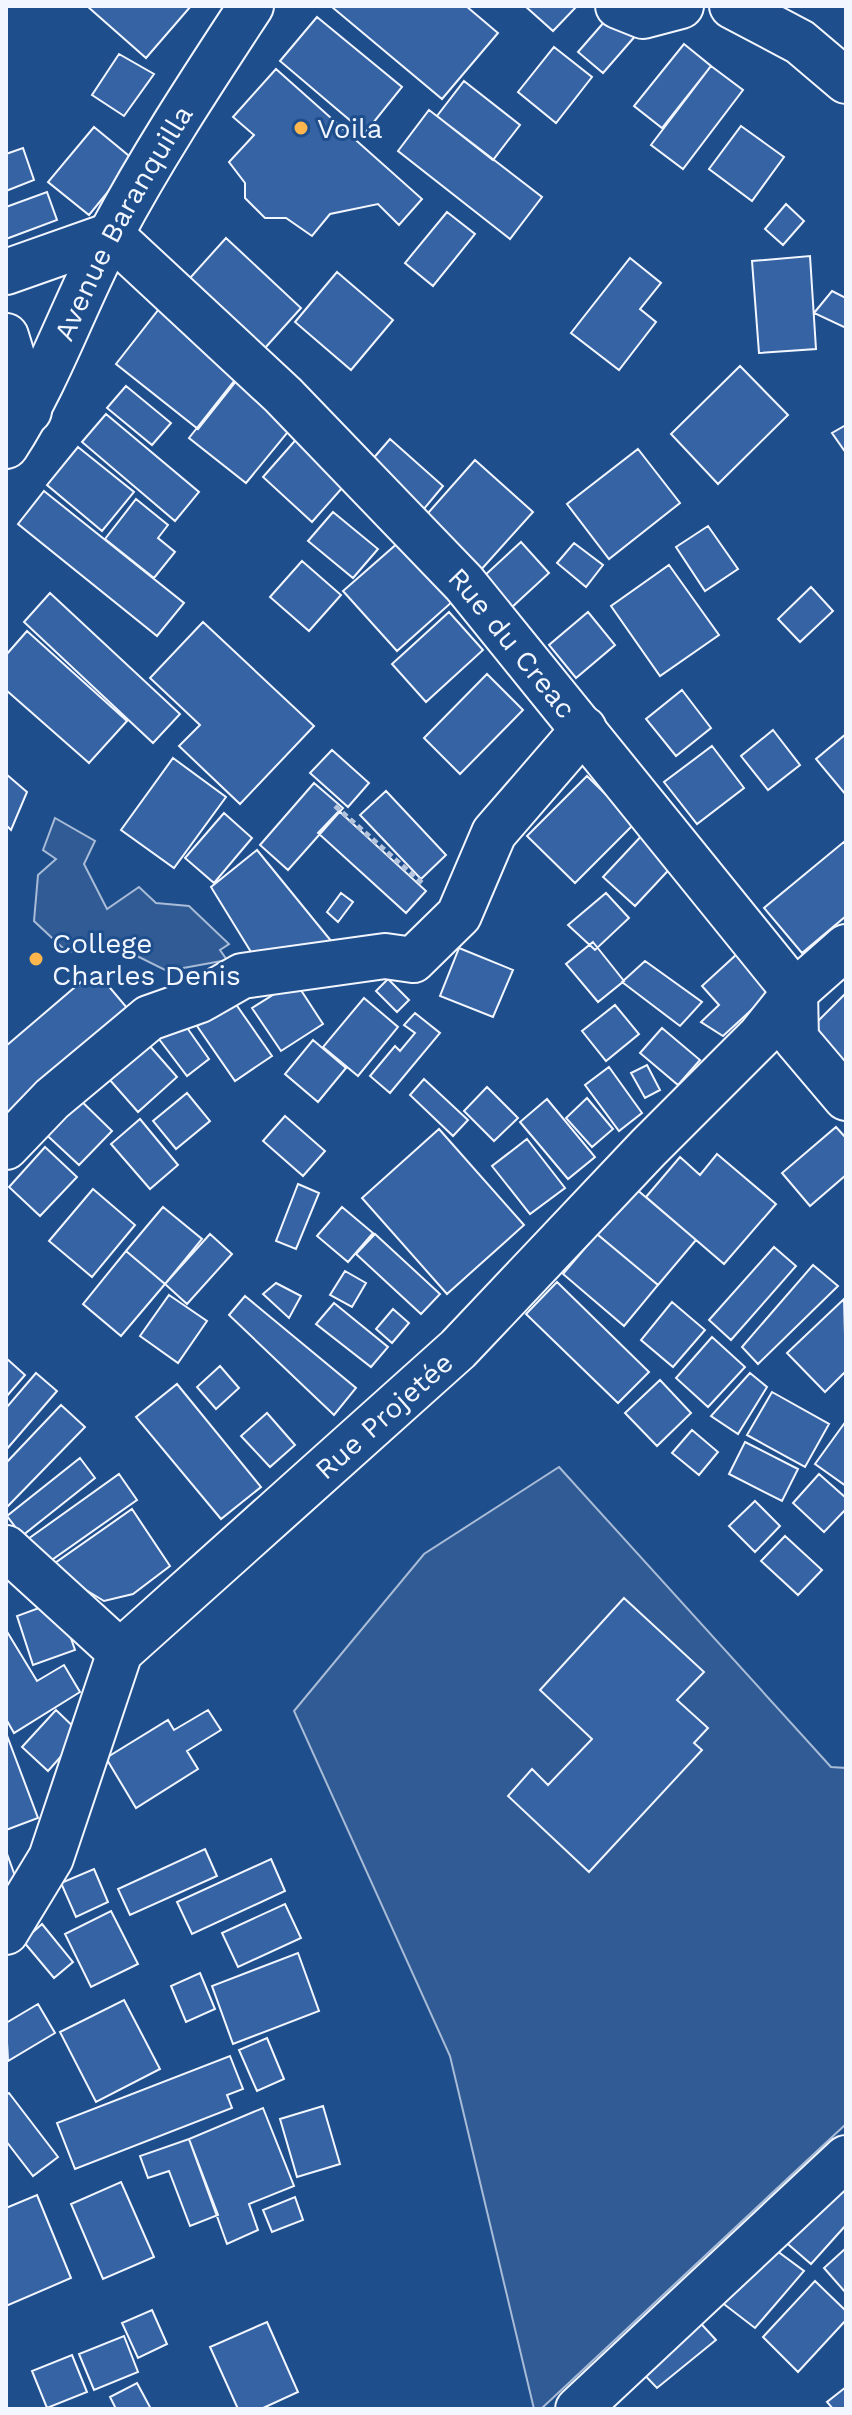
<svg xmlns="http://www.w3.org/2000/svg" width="852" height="2415" font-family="'Work Sans',sans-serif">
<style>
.built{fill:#305b95;stroke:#a8bbd7;stroke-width:2}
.building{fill:#3563a3;stroke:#f2f6ff;stroke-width:2}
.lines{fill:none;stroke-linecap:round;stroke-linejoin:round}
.minor-casing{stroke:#f2f6ff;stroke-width:48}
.major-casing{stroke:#f2f6ff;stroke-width:48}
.path{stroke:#b3c4dc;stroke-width:5;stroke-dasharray:6 4;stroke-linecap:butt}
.minor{stroke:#1f4e8c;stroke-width:44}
.major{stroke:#1f4e8c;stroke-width:44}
.poi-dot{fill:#ffb74d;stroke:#1f4e8c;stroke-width:3}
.labels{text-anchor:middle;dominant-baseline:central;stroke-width:6;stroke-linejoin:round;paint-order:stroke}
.poi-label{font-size:28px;fill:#f2f6ff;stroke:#1f4e8c;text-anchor:start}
.street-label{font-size:28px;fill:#f2f6ff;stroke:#1f4e8c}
</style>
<rect width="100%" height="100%" fill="#1f4e8c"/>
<!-- built -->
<path class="built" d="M55,818L95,841L84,864L107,909L139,887L156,903L189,906L229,944L220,950L227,960L167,971L115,945L67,952L34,921L38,875L56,859L43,850Z
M559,1467L831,1767L846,1768V2124L541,2409H534L450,2056L294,1711L424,1554Z"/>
<!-- building -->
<path class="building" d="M87,6H191L146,58Z
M466,6L498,33L442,99L332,7Z
M525,6H577L553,31Z
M612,13L637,34L603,73L578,52Z
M317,17L402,87L365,133L280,61Z
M684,44L711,66L662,128L634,106Z
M554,47L592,77L556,123L518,92Z
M119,54L154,74L124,116L92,95Z
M711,66L743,90L683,169L651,145Z
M276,69L422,199L399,225L378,204L330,214L312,236L286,218H265L245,198V183L229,162L254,135L233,117Z
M464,81L520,125L493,160L437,116Z
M429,110L542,197L510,239L398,151Z
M741,126L784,157L752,201L709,169Z
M94,127L134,160L89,215L48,182Z
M23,148L34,180L6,191V154Z
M47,192L57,220L6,239V207Z
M786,204L804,221L783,245L765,229Z
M447,212L475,234L433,286L405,263Z
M226,238L301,308L256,358L181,288Z
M810,256L816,349L759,353L752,261Z
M630,258L661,283L640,309L656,322L619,370L571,333Z
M337,272L393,320L351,370L295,322Z
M832,291L846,298V328L814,313Z
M159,309L241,375L198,429L116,364Z
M740,366L788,415L718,484L671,434Z
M235,380L292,427L246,483L189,438Z
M126,386L171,423L152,445L107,408Z
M106,414L199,492L175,521L82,442Z
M846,425V453L832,433Z
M300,435L350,479L312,522L263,477Z
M390,439L443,486L418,516L365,468Z
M78,447L134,492L102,531L47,485Z
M638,449L680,503L609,559L567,504Z
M475,460L533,512L479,572L421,521Z
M44,491L184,603L157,636L18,524Z
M136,499L168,525L158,538L175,552L154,578L105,539Z
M333,512L378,549L353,578L308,541Z
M708,526L738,569L705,591L676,547Z
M399,542L453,601L397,651L343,591Z
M521,542L549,573L511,608L483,577Z
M574,543L603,565L586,587L557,563Z
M302,561L341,595L309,631L270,597Z
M669,565L719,635L660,676L611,606Z
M811,587L833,611L800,642L778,619Z
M50,593L180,714L153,743L24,622Z
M449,612L483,650L426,702L392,664Z
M588,612L615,645L576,678L549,645Z
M203,622L314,726L240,804L179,746L200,725L150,678Z
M27,631L127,721L89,763L6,690V655Z
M487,674L523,710L460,774L424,738Z
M682,690L711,728L676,756L646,719Z
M773,730L800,765L768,790L741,756Z
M846,734V795L816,759Z
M712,746L744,788L697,824L664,782Z
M332,750L369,783L348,807L310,773Z
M173,758L226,797L174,868L121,830Z
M6,774L27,792L11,830L6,825Z
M587,776L635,823L575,883L527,836Z
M314,783L343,808L288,870L260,845Z
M386,791L446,855L421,879L360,815Z
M339,811L426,891L406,913L318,833Z
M224,813L252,838L214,883L185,858Z
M646,831L678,860L635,906L603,877Z
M845,841L846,916L802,953L764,908Z
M257,850L345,958L267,978L211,887Z
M341,893L353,902L338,922L327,912Z
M606,893L629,918L595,950L568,925Z
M593,942L624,981L598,1002L566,964Z
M459,948L513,970L493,1017L440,996Z
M737,954L772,991L723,1036L701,1022L719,1005L702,986Z
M645,961L702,1002L680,1026L622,982Z
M95,970L138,1021L6,1133V1046Z
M388,979L409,1000L397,1012L376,991Z
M295,981L323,1024L281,1051L252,1008Z
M845,994L846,995V1075L805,1034Z
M364,998L398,1027L358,1076L323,1047Z
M233,1000L272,1056L235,1081L197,1026Z
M615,1005L639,1034L606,1061L582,1031Z
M415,1013L440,1033L390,1093L370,1076L395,1046L400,1051L415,1033L404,1025Z
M183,1022L209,1059L187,1076L159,1039Z
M662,1028L700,1060L678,1085L640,1053Z
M141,1036L177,1077L138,1112L102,1071Z
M313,1040L346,1068L318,1102L285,1074Z
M647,1065L660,1090L645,1098L631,1073Z
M609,1067L642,1113L619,1131L585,1085Z
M424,1079L468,1120L453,1136L410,1095Z
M487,1087L518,1118L494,1141L464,1111Z
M71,1091L112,1131L79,1165L37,1126Z
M187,1093L210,1121L176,1149L153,1121Z
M587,1098L613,1129L592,1147L566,1118Z
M547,1099L595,1157L568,1179L520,1122Z
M285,1116L325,1151L303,1176L263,1141Z
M140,1119L178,1165L150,1189L111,1144Z
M836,1127L846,1138V1175L810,1206L782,1173Z
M439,1129L524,1225L447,1294L362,1198Z
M527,1139L565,1188L530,1214L492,1166Z
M45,1147L77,1177L40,1216L9,1187Z
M717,1154L776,1204L724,1264L646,1197L680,1157L700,1175Z
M298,1184L319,1193L296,1249L276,1241Z
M635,1188L696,1240L658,1285L597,1234Z
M93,1189L135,1225L92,1277L49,1241Z
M163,1207L202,1239L165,1284L126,1251Z
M342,1207L373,1233L348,1262L317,1236Z
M210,1234L232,1254L187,1304L165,1284Z
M375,1234L440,1294L421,1314L356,1254Z
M597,1234L658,1285L624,1326L563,1274Z
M774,1247L796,1266L731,1340L709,1320Z
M126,1251L165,1284L121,1336L83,1304Z
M813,1265L838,1286L758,1364L742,1347Z
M345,1271L366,1283L352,1307L330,1295Z
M557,1282L649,1372L618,1403L526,1314Z
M276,1283L301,1296L289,1318L263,1294Z
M169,1295L207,1321L178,1363L140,1336Z
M245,1296L356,1388L334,1415L229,1315Z
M844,1299L846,1371L825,1392L787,1353Z
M672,1302L705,1330L673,1367L641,1340Z
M334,1303L388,1347L371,1367L316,1324Z
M393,1309L409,1323L392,1343L376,1329Z
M712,1337L745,1367L708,1407L676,1378Z
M6,1358L25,1375L6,1397Z
M220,1366L239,1388L216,1409L197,1387Z
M36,1373L57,1391L6,1450V1408Z
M750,1373L767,1387L738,1434L711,1416Z
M660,1380L691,1413L657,1446L625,1413Z
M177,1384L261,1487L221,1519L136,1417Z
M772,1392L829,1424L805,1467L747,1435Z
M61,1405L85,1427L7,1507L6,1463Z
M267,1413L295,1445L270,1467L241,1436Z
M846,1421V1486L815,1464Z
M692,1430L718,1452L699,1475L672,1453Z
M745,1442L798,1469L782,1501L729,1474Z
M80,1458L95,1478L22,1536L7,1516Z
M119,1474L137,1500L46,1564L28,1539Z
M819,1474L846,1498V1509L824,1532L793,1503Z
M755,1501L780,1526L755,1552L729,1526Z
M132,1509L170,1566L133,1594L104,1601L76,1584L55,1563Z
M785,1536L822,1570L798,1595L761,1561Z
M624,1598L704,1672L677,1700L708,1728L694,1743L702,1750L589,1872L508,1796L532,1769L548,1785L592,1739L540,1690Z
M58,1601L75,1650L33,1665L17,1616Z
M6,1630L37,1681L64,1665L80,1692L14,1733L6,1719Z
M56,1710L81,1734L48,1771L22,1747Z
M208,1710L221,1730L187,1751L198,1769L136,1808L106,1758L168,1720L174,1730Z
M6,1733L38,1818L6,1830Z
M205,1849L217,1876L130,1915L118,1889Z
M6,1851L19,1887L6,1903Z
M271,1859L285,1891L192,1934L177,1902Z
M94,1869L108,1902L76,1917L61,1883Z
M285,1904L301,1938L238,1967L222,1933Z
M111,1911L138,1964L91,1987L65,1934Z
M42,1924L73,1962L54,1978L23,1941Z
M298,1953L319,2011L233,2044L212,1986Z
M200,1973L215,2009L186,2022L171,1986Z
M124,2000L160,2069L96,2102L60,2032Z
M38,2004L55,2033L8,2061L6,2023Z
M267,2038L284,2079L257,2091L239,2050Z
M230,2056L243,2089L227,2095L232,2108L75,2169L57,2123Z
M9,2093L58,2157L33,2176L6,2141V2095Z
M323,2106L340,2164L297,2177L280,2119Z
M263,2108L294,2186L249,2204L258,2230L227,2244L189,2139Z
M189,2139L218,2215L190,2226L169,2171L148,2178L140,2156Z
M846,2174V2225L811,2264L782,2239Z
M121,2182L154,2257L103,2279L71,2204Z
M37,2195L71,2278L6,2306V2208Z
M295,2197L303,2220L272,2232L263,2210Z
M769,2245L804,2271L755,2328L716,2298Z
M846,2248V2293L824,2268Z
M815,2281L846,2311V2320L798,2372L763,2337Z
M152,2310L167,2344L138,2358L122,2323Z
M693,2315L716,2340L657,2388L635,2365Z
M267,2322L298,2392L261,2409H238L210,2347Z
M124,2336L138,2372L94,2390L79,2354Z
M72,2355L87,2392L47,2408L32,2371Z
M137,2383L151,2409H116L110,2397Z
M846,2387V2409H833L827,2402Z"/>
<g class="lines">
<!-- minor casing -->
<g class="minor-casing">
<g id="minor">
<path d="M618,6L643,16L681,6"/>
<path d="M732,6L800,42L846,81"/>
<path id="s1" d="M6,272L111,235L283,395L464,583L795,992L796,1039L846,1098"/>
<path d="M6,336L29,411"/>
<path d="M6,1147L52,1099L149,1018L200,1000L242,976L385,956L413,960L459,915L494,833L584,729"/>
<path d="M6,1548L120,1652"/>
<path id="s2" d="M6,1932L51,1858L120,1652L458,1349L648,1148L760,1036L795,992L846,947"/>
<path d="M578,2409L846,2158"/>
</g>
</g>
<!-- major casing -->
<g class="major-casing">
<g id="major">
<path id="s3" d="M6,446C49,380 74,304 111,234C153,155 202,81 251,6"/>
</g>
</g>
<!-- path -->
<path class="path" d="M335,806L422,883"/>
<!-- minor -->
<use href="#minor" class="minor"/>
<!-- major -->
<use href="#major" class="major"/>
</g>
<!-- markers -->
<g class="poi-dot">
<circle cx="301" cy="128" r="8"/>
<circle cx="36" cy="959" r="8"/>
</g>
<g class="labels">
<!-- poi labels -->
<g class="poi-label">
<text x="317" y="128">Voila</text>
<text x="52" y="943">College<tspan x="52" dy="32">Charles Denis</tspan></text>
</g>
<!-- street labels -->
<g class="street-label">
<text stroke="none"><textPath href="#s3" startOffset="252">Avenue Baranquilla</textPath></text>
<text stroke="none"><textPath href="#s1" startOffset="684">Rue du Creac</textPath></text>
<text stroke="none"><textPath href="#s2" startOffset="658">Rue Projetée</textPath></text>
</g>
</g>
<!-- border -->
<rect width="852" height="2415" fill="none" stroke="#f2f6ff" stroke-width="16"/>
</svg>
